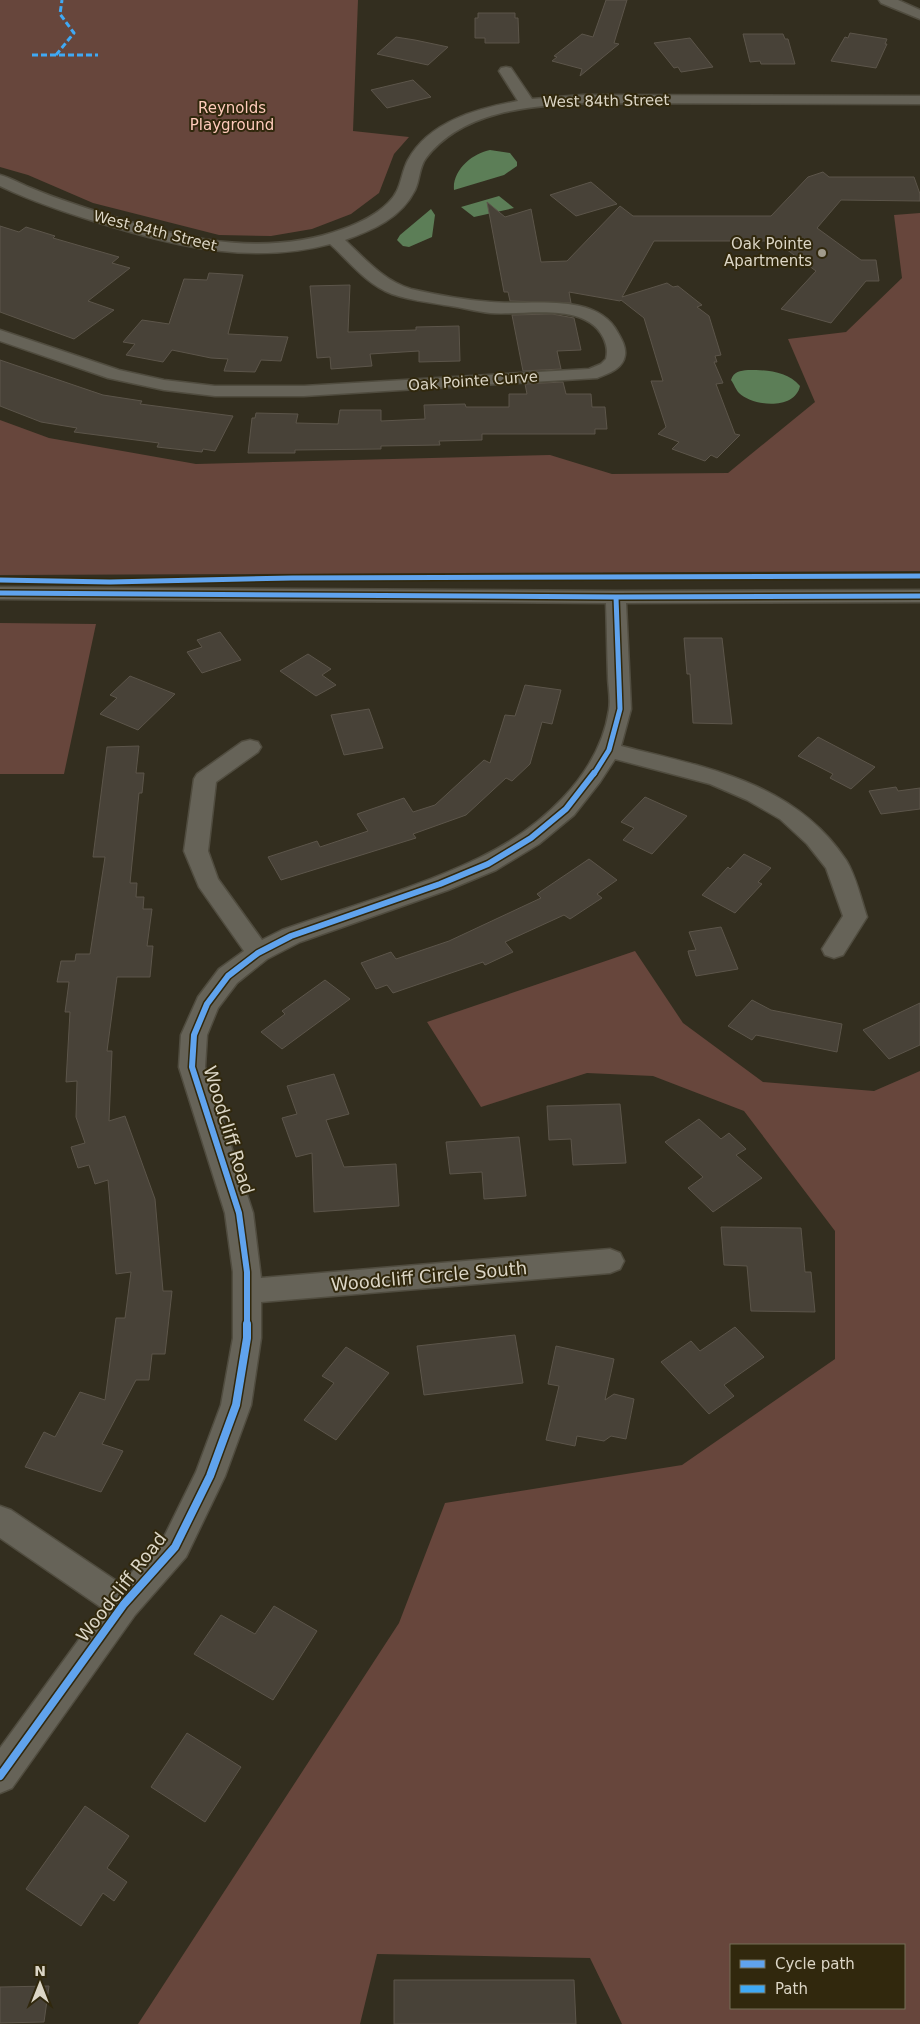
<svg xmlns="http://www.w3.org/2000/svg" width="920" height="2024" font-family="'DejaVu Sans',sans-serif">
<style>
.green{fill:#67463c;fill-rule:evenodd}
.water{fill:#5c7e57}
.building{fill:#484238;stroke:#5c554a}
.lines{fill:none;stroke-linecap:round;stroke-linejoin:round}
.minor-casing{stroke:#504c3f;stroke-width:3}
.minor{fill:#666358;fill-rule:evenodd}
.quiet{stroke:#3fa9f5;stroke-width:3;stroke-dasharray:6 3;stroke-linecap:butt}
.cycleway-far2-casing{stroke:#31280d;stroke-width:8}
.cycleway-far1-casing{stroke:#31280d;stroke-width:9}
.cycleway-casing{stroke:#31280d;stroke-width:11}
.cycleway-far2{stroke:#60a3ed;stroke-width:5}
.cycleway-far1{stroke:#60a3ed;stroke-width:6}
.cycleway{stroke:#60a3ed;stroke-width:8}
.poi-dot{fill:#a19b8c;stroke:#31280d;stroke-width:2}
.labels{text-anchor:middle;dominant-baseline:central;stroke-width:4;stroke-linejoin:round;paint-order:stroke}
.far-street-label{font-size:15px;fill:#dcd6c6;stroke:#31280d}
.far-park-label{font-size:15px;fill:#ffcbbb;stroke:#31280d}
.far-poi-label{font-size:15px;fill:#dcd6c6;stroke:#31280d;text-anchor:end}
.street-label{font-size:18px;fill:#dcd6c6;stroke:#31280d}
</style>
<rect width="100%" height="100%" fill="#332e1f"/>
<!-- green -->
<path class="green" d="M0,0H358L353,131L409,137L394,154L379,193L351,214L312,229L271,236L219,235L93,203L28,175L0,167Z
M920,213V571L0,575V420L49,438L196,464L550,455L612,474L728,473L815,402L788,339L846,332L902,278L894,215Z
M0,623L96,624L64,774H0Z
M635,951L683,1023L763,1082L874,1091L920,1071V2024H622L590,1958L377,1954L360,2024H138L399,1623L445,1503L682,1465L835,1359V1231L744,1111L653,1076L587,1073L481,1107L427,1022ZM731,1945H904V2008H731Z"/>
<!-- water -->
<path class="water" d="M490,150L510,153L517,162V166L504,175L454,190C452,170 473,153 490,150Z
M499,196L514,208L474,217L461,207Z
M431,209L435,215L432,237L409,247L403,246L397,240L400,235Z
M748,370C767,370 787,371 800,386C795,410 754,407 739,393C736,390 734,384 731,380C734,371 740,371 748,370Z"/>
<!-- building -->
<path class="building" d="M606,0H627L614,43L619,44L580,76L582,69L552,61L557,57L554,56L582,34L593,37Z
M478,13H515V18H518L519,43H485V38H475V18H478Z
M850,33L887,39L885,44H887L876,68L831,61L845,37L848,38Z
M743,34H783L785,39H788L795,64H761L760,61L750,62Z
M396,37L415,40L448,47L428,65L377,54Z
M690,38L713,67L681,72L678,67L674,68L654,43Z
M413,80L431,97L387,108L371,90Z
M823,172L829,177H914L920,194V201L841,200L817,228L861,260H876L879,281H866L831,323L781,309L816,271L775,241H654L622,297L667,283L673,287L678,286L702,305L697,307L709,316L721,355L715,356L717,362H714L723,383L716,384L735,434L740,435L717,458L711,455L705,461L672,449L679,442L658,434L666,427L651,381H663L644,318L621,300L620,301L569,292L571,303L510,301L508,292H504L487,202L505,217L531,209L541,262L567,261L620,206L633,216H771L808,177Z
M591,182L617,204L576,216L550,195Z
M0,226L19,232L26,227L55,236L53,238L119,257L112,263L130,268L88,301L114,310L74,339L0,312Z
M209,273L243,275L228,334L288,337L281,361L261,360L255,372L224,371L228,359L211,358L172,350L163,362L126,355L135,344L123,342L142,320L169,324L184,279L207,280Z
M350,285L348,332L416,330V327L459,326L460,361L419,362V351L370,354L372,366L331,369L330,357L317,358L310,286Z
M552,314L574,318L581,350L557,351L561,369L523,371L512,315Z
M0,360L103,395L142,401L140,404L233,416L215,451L203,449L202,452L157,447L159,443L74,432L77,428L41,422L0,406Z
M563,382L566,394H591L592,407H605L607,429H595V434H482V440L439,441L440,445L381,446V449L295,450V453H248L252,418H255L256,413L298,414L296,423L338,424L340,410H381V421L425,419L424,405L465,404L466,407H509V394H527L525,384Z
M220,632L241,660L202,673L187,652L202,647L197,640Z
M684,638H722L732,724L693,723L690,674H687Z
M308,654L331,669L322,675L336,685L316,696L280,671Z
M130,676L175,694L138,730L100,714L117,698L110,695Z
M525,685L561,690L552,724L542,722L530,764L512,781L506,778L466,815L413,834L416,838L281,880L268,857L317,841L320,847L368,831L357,814L404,798L413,812L435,805L484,760L490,763L505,715L515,716Z
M369,709L383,748L344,755L331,715Z
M818,737L875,767L851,789L830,778L833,774L798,756Z
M139,746L136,773H144L142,793H139L130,883H137L136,897H144L143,909H152L147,946H153L150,977H117L107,1051H112L109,1121L125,1116L155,1199L163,1291H172L165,1354H152L149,1380H136L102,1444L123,1451L101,1492L25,1467L44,1432L55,1437L80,1392L105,1400L116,1318H125L131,1272L116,1274L108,1180L95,1184L89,1165L78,1168L71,1147L85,1143L76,1117L77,1081L66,1082L70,1012H65L69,982H57L61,961H75L76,954H90L105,857H93L107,747Z
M896,787L898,791L920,788V809L881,814L869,791Z
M645,797L687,816L652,854L623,840L634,828L621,822Z
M744,854L771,868L758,882L762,884L735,913L702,895L728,867L730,869Z
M589,859L617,880L597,894L602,898L570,919L564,915L505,942L513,952L485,965L483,962L393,993L387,985L376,989L361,963L391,952L396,959L449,941L541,898L537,894Z
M721,927L738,969L696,976L689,955L688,951L696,950L689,932Z
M325,980L350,999L282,1049L261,1032L285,1014L282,1011Z
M752,1000L771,1010L842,1024L837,1052L756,1035L752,1040L728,1026Z
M920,1003V1045L889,1059L863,1030Z
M334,1074L349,1114L326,1120L344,1167L396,1164L399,1206L314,1212L312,1153L296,1157L282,1118L297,1114L287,1086Z
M620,1104L626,1163L573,1165L571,1139L549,1140L547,1106Z
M699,1119L721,1139L729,1133L746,1149L736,1155L762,1178L713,1212L688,1188L703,1177L665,1142Z
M519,1137L526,1196L484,1199L482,1172L450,1174L446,1142Z
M721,1227L801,1228L805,1272H811L815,1312L751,1311L747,1266L724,1265Z
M735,1327L764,1357L724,1385L734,1396L709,1414L661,1362L691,1341L700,1351Z
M515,1335L523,1383L424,1395L417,1346Z
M556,1346L614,1359L605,1400L614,1394L634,1399L626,1439L611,1436L604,1441L577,1436L575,1446L546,1440L559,1386L548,1384Z
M346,1347L389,1373L336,1440L304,1420L334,1383L322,1376Z
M274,1606L317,1631L273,1700L194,1654L221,1615L255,1634Z
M187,1733L241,1767L205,1822L151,1787Z
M85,1806L129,1836L107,1868L127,1882L114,1901L103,1893L81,1926L26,1889Z
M394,1980H574L576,2024H394Z
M49,1986L44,2022L0,2023V1987Z"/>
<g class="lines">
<!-- minor casing -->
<g class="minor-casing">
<path id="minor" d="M879,0H898L920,10V19L881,3Z
M506,67L511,68L532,99L583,95L920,96V104L583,103C529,106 462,111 426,158C419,167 420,180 415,190C401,218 373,230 345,240C365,259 384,281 411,289C437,295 464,300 491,302C529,306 597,291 618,333C622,340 626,347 625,355C623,369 609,373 597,378L304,396H215L164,390L108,378L0,341V330L119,370L164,380L215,386H304L589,369L601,364L606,359C608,351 607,345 603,337C585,301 523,316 490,313C474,311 460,307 444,305C427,302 409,300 392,294C367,285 349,261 330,244C256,264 182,248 110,226C73,215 36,203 0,186V175C11,178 21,184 31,188C45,194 59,199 74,204C158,233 255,262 343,229C359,223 375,216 388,203C402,190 400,175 408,160C429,121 479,108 518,101L499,71L501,68Z
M0,587L616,591L920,590V602L626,603L631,709L621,746C705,767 794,782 846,860C856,876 861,899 867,917L843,955L834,958L825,955L822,949L843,916L826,868L807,844L780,819L747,800L710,784L615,759L600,782L574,815L539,844L496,870L448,890L300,942L267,959L237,983L218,1008L207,1035L205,1067L253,1213L261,1278L610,1249L620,1253L624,1261L620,1269L610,1273L261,1302V1338L251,1405L225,1476L186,1557L135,1615L12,1788L0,1793V1748L102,1608L0,1538V1506L11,1510L121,1584L164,1537L196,1472L221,1405L233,1338V1272L225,1213L179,1067L181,1035L198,997L219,969L244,951L199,887L184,851L194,779L197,774L242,742L250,740L258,742L261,747L258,752L216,782L208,851L218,879L262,940L282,930C347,907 417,888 479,858C538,830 599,777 609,710C611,699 608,686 608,676C607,651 607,627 606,603L0,599Z"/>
</g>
<!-- minor -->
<use href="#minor" class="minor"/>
<!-- quiet -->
<path class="quiet" d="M32,55H98
M56,55L74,33L60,14L62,0"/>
<!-- cycleway-far2 casing -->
<g class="cycleway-far2-casing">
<path id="cycleway-far2" d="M0,580L110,582L292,578L920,576
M0,593L616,597L920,596
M594,774L609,750L620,709L616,597"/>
</g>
<!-- cycleway-far1 casing -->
<g class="cycleway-far1-casing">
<path id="cycleway-far1" d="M247,1325V1272L239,1213L192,1067L194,1035L207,1004L228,976L258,953L291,936L440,884L488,864L531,838L566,809L594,773"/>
</g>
<!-- cycleway casing -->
<g class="cycleway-casing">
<path id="cycleway" d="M0,1776L124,1604L175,1547L210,1476L236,1405L247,1338V1324"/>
</g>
<!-- cycleway-far2 -->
<use href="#cycleway-far2" class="cycleway-far2"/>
<!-- cycleway-far1 -->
<use href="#cycleway-far1" class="cycleway-far1"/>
<!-- cycleway -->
<use href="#cycleway" class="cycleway"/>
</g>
<!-- markers -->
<circle class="poi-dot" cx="822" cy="253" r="5"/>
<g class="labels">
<!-- far-street labels -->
<g class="far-street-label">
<text transform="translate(606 101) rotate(-1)">West 84th Street</text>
<text transform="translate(155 231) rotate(14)">West 84th Street</text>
<text transform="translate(473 381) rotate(-4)">Oak Pointe Curve</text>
</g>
<!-- far-park labels -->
<g class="far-park-label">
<text x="232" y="108">Reynolds<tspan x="232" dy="17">Playground</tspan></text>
</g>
<!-- far-poi labels -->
<g class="far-poi-label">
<text x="812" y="244">Oak Pointe<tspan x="812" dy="17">Apartments</tspan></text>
</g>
<!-- street labels -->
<g class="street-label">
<text transform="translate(229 1130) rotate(73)">Woodcliff Road</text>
<text transform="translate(429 1276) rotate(-5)">Woodcliff Circle South</text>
<text transform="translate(121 1587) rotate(-52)">Woodcliff Road</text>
</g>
</g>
<!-- legend -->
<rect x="730" y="1944" width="175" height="65" fill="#31280d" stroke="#756e57"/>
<rect x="740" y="1960" width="25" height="8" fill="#60a3ed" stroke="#756e57"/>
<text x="775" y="1969" font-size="15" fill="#dcd6c6">Cycle path</text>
<rect x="740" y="1985" width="25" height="8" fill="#3fa9f5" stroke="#756e57"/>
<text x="775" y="1994" font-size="15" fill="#dcd6c6">Path</text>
<!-- north arrow -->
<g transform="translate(40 1984)" stroke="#31280d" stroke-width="4" paint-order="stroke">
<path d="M0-4L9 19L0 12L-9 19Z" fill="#dcd6c6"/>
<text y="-8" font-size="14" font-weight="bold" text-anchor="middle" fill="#dcd6c6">N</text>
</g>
</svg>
